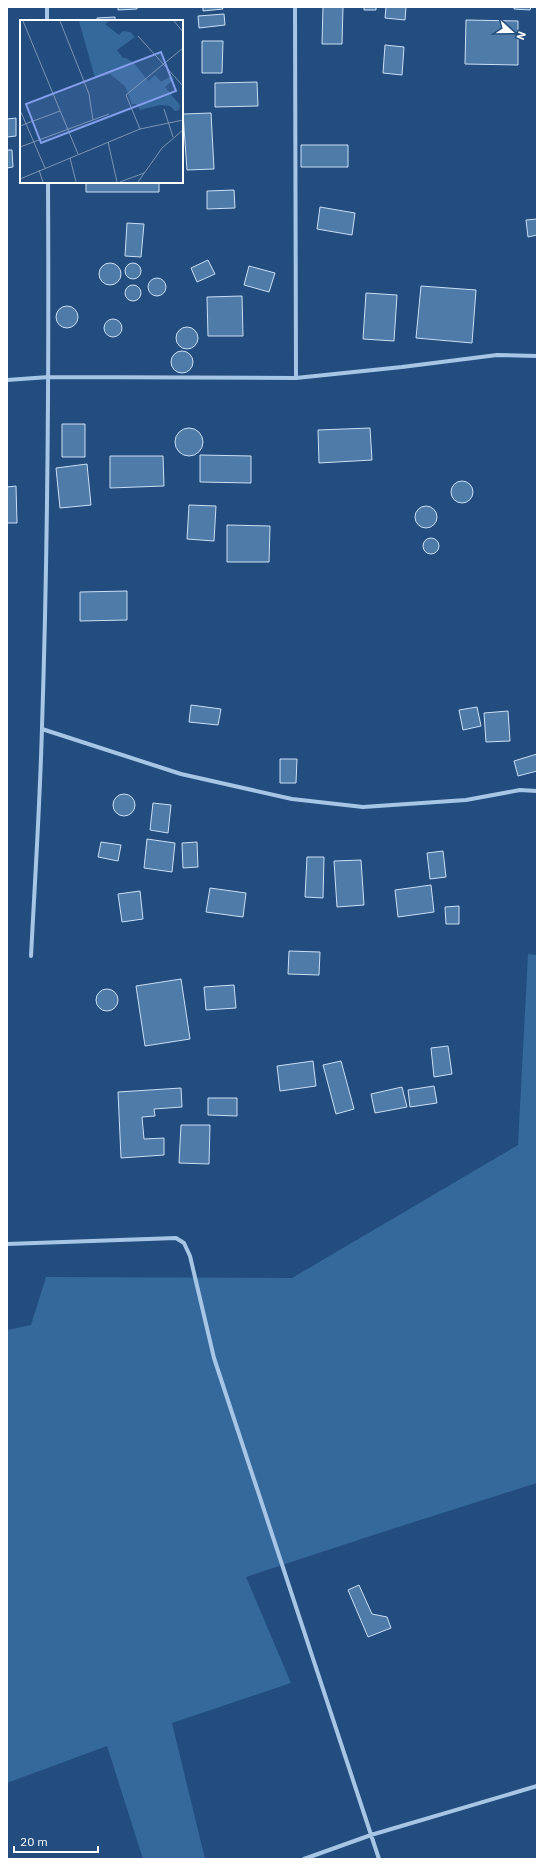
<svg xmlns="http://www.w3.org/2000/svg" width="544" height="1866" font-family="'IBM Plex Sans',sans-serif">
<style>
.green{fill:#35689b}
.building{fill:#4f7ba9;stroke:#cadff5}
.lines{fill:none;stroke-linecap:round;stroke-linejoin:round}
.street{stroke:#a7c6e6;stroke-width:4}
.inset-road{fill:none;stroke:#7a94b2;stroke-width:1}
.view{fill:#839eea;fill-opacity:0.15;stroke:#839eea;stroke-width:2}
.inset-edge{fill:none;stroke:#fff;stroke-width:2}
</style>
<rect width="100%" height="100%" fill="#224d7e"/>
<!-- green -->
<path class="green" d="M528,954L537,955V1483L392,1529L246,1577L291,1683L172,1723L205,1859H143L107,1746L7,1783V1330L31,1325L46,1277L292,1278L518,1145Z"/>
<!-- building -->
<path class="building" d="M118,7H137V9L118,10Z
M203,7H222L223,9L203,11Z
M323,7H343L342,44H322Z
M364,7H376V10H364Z
M386,7H406L405,20L385,18Z
M514,7H531L530,10L514,9Z
M224,14L225,25L199,28L198,16Z
M115,17V21H97V18Z
M466,20L518,21V65L465,64Z
M202,41H223L222,73H202Z
M385,45L404,47L402,75L383,73Z
M257,82L258,106L215,107V83Z
M211,113L214,169L187,170L183,114Z
M16,118V136L7,137V119Z
M301,145H348V167H301Z
M7,150H12L13,167L7,168Z
M86,182H159V192H86Z
M234,190L235,208L207,209V191Z
M320,207L355,213L352,235L317,229Z
M537,219V235L528,237L526,220Z
M127,223L144,224L141,257L125,256Z
M208,260L215,274L197,282L191,268Z
M99 274a11 11 0 1 1 22 0a11 11 0 1 1-22 0Z
M125 271a8 8 0 1 1 16 0a8 8 0 1 1-16 0Z
M249,266L275,273L269,292L244,285Z
M148 287a9 9 0 1 1 18 0a9 9 0 1 1-18 0Z
M125 293a8 8 0 1 1 16 0a8 8 0 1 1-16 0Z
M421,286L476,290L472,343L416,338Z
M366,293L397,295L394,341L363,339Z
M242,296L243,336H208L207,297Z
M56 317a11 11 0 1 1 22 0a11 11 0 1 1-22 0Z
M104 328a9 9 0 1 1 18 0a9 9 0 1 1-18 0Z
M176 338a11 11 0 1 1 22 0a11 11 0 1 1-22 0Z
M171 362a11 11 0 1 1 22 0a11 11 0 1 1-22 0Z
M62,424H85V457H62Z
M370,428L372,460L319,463L318,430Z
M175 442a14 14 0 1 1 28 0a14 14 0 1 1-28 0Z
M200,455L251,456V483L200,482Z
M110,456H163L164,486L110,488Z
M87,464L91,505L60,508L56,468Z
M451 492a11 11 0 1 1 22 0a11 11 0 1 1-22 0Z
M16,486L17,523H7V487Z
M189,505L216,506L214,541L187,539Z
M415 517a11 11 0 1 1 22 0a11 11 0 1 1-22 0Z
M227,525L270,526L269,562H227Z
M423 546a8 8 0 1 1 16 0a8 8 0 1 1-16 0Z
M127,591V620L80,621V592Z
M191,705L221,709L218,725L189,722Z
M477,707L481,726L463,730L459,710Z
M508,711L510,741L486,742L484,713Z
M537,754V771L518,776L514,761Z
M280,759H297L296,783H280Z
M113 805a11 11 0 1 1 22 0a11 11 0 1 1-22 0Z
M153,803L171,805L168,833L150,830Z
M147,839L175,843L172,872L144,868Z
M101,842L121,845L118,861L98,857Z
M197,842L198,867L183,868L182,843Z
M443,851L446,877L430,879L427,853Z
M307,857H324L323,898L305,897Z
M361,860L364,905L337,907L334,861Z
M431,885L434,912L398,917L395,890Z
M210,888L246,893L243,917L206,912Z
M140,891L143,919L122,922L118,894Z
M459,906V924H446L445,907Z
M289,951L320,952L319,975L288,974Z
M181,979L190,1039L145,1046L136,986Z
M234,985L236,1008L206,1010L204,987Z
M96 1000a11 11 0 1 1 22 0a11 11 0 1 1-22 0Z
M448,1046L452,1074L434,1077L431,1048Z
M313,1061L316,1086L280,1091L277,1066Z
M341,1061L354,1109L336,1114L323,1065Z
M434,1086L437,1103L410,1107L408,1090Z
M402,1087L407,1107L375,1113L371,1094Z
M181,1088L182,1107L154,1109L155,1116L142,1117L144,1139L164,1138V1155L121,1158L118,1092Z
M208,1098H237V1116L208,1115Z
M181,1125H210L209,1164L179,1163Z
M359,1585L372,1614L387,1617L391,1628L368,1637L348,1590Z"/>
<g class="lines">
<!-- street -->
<path class="street" d="M47,7V21
M295,7L296,378
M7,380L49,377L296,378L402,367L497,355L537,356
M42,729L181,774L292,799L363,807L466,800L520,790L537,791
M31,956C35,879 40,803 42,727C48,545 49,364 48,182
M7,1244L176,1238L184,1243L190,1256L214,1358L379,1859
M304,1859L371,1835L537,1786"/>
</g>
<!-- overview -->
<g transform="translate(20 20)">
<rect width="163" height="163" fill="#224d7e"/>
<path d="M59,1H89L85,4L99,15L103,11L110,12L115,17L97,30L103,38H106L114,43L128,61L135,55L141,62L151,56L154,59L145,67L160,85L159,90L155,91L150,86L140,85L120,90L116,84H112L105,66L90,54L75,58Z" fill="#35689b"/>
<path class="inset-road" d="M3,1L58,134M40,1L69,74L73,100M154,1L163,12M118,16L163,66M144,89L153,117M0,90L25,148M0,106L40,91M120,109L106,75L163,28M88,122L97,162M0,127L89,94M50,138L56,162M19,150L23,162M0,159L120,109L163,100M100,162L124,153M118,162L142,128L163,110"/>
<path class="view" d="M141,32L156,71L21,123L6,84Z"/>
<rect width="163" height="163" class="inset-edge"/>
</g>
<!-- border -->
<rect width="544" height="1866" fill="none" stroke="#ffffff" stroke-width="16"/>
<!-- north arrow -->
<g transform="translate(512 32) rotate(111)" stroke="#224d7e" stroke-width="3" paint-order="stroke">
<path d="M0-3L7 15L0 10L-7 15Z" fill="#ffffff"/>
<text y="-6" font-size="11" font-weight="bold" text-anchor="middle" fill="#ffffff">N</text>
</g>
<!-- scale -->
<path d="M14 1846v6h84v-6" fill="none" stroke="#ffffff" stroke-width="2"/>
<text x="20" y="1846" font-size="12" fill="#ffffff" stroke="#224d7e" stroke-width="3" paint-order="stroke">20 m</text>
</svg>
